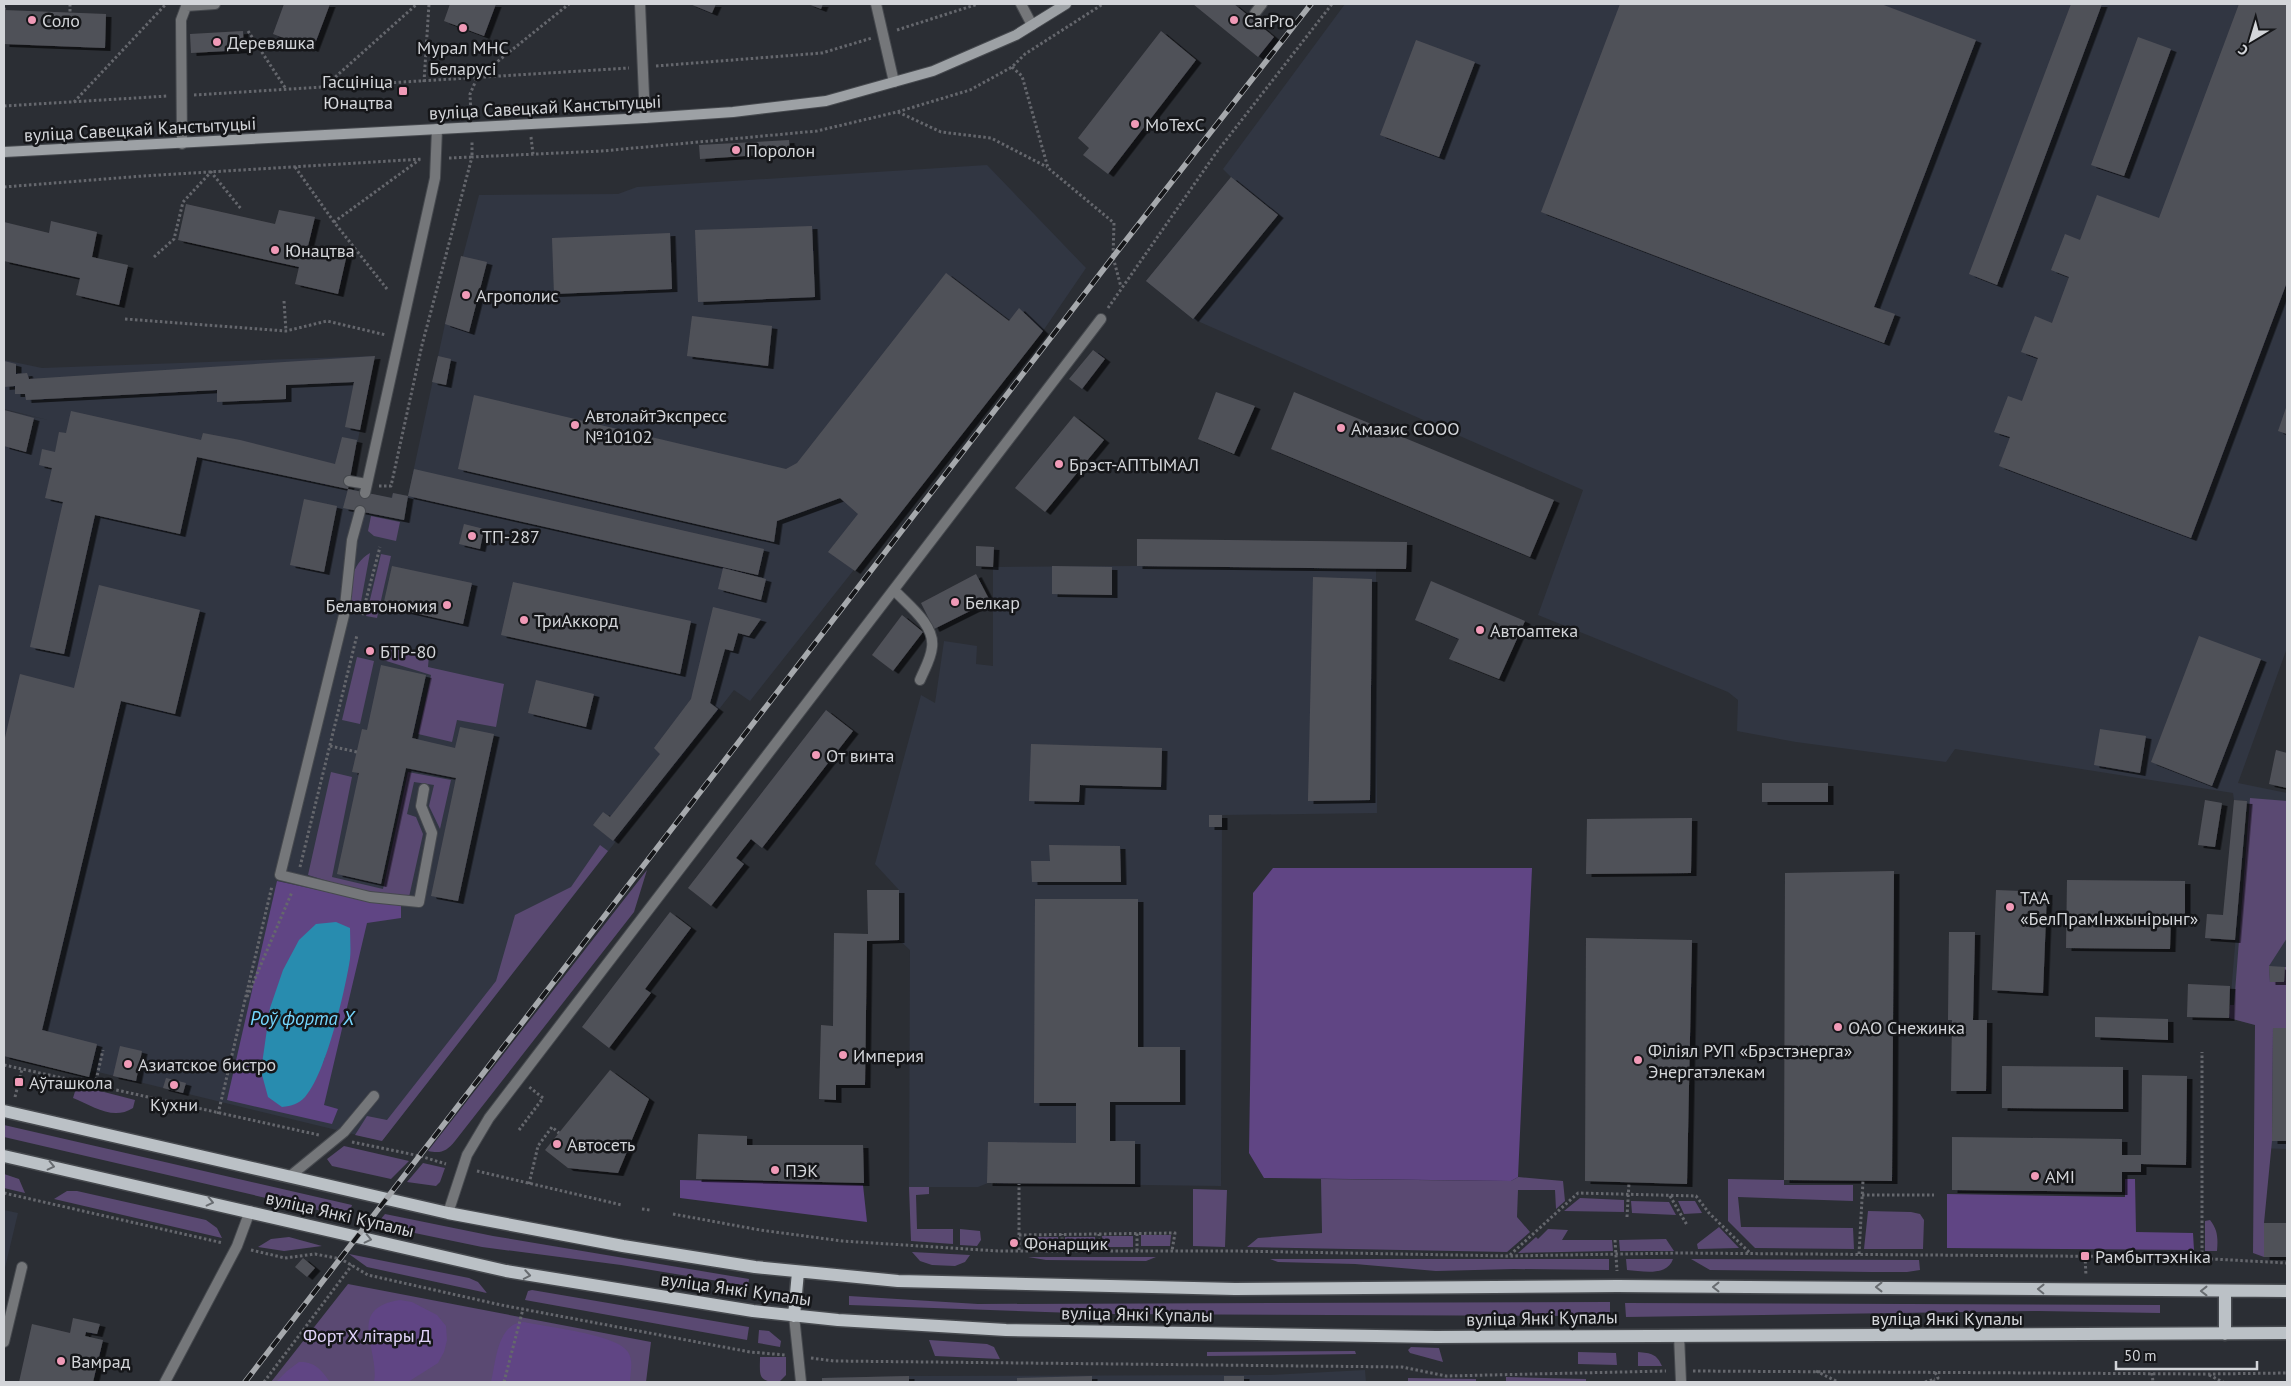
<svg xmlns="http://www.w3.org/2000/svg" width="2291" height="1386" font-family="'PT Sans',sans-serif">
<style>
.built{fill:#313642}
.green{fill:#5a4972}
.forest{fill:#604584;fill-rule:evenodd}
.water{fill:#288caf}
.building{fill:#505158;filter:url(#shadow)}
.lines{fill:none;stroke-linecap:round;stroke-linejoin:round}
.service-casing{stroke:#46494e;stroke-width:12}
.secondary-casing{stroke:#46494e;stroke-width:12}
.primary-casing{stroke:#46494e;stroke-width:15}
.path{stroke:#65676d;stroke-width:3;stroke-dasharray:2.5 2.5;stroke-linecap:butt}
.service{stroke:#75777a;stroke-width:10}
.secondary{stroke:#9da1a5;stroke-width:10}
.primary{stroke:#bbc1c6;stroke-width:12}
.rail-casing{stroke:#a6a9ad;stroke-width:5.5}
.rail{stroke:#151619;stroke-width:4;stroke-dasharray:11;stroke-linecap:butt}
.oneway{stroke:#686c70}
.poi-dot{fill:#f09ab7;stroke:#151619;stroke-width:2}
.labels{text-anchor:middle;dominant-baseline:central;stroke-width:5;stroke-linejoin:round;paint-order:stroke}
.poi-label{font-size:18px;fill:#d3d5d9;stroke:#151619;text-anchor:start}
.street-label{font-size:18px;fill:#d3d5d9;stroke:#151619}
.park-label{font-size:18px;fill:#e1d4f9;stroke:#151619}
.water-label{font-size:19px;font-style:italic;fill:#75d6fd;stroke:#151619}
</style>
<defs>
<filter id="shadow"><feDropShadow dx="5.5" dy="3" stdDeviation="0" flood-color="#0009"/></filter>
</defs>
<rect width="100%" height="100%" fill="#2b2e34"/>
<!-- built -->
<path class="built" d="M1345,4H2287V648L2238,783L2287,793V1149L2255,1148V1025L2229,1018L2247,801L2234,800L2233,793L1955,749L1946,762L1796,742L1737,731L1738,700L1728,692L1538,615L1583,490L1193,319L1146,281L1231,177L1223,169Z
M987,165L1086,268L1043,331L750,701L734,690L727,699L382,1141L98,1072L91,1071L89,1077L4,1056V410L48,420L4,409V360L42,368L375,356L348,489L391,498L393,493L408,496L445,324L479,195L618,194L637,187Z
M1137,566L1376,569L1377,813L1222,815L1221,1186L988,1183L978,1187H909L910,950L899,940V890L875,864L921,695L935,703L944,641L977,646L976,664L993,666V567Z
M4,1210L18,1213L4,1272Z
M1365,1370L1366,1382H822V1378L909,1376L1270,1375Z"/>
<!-- green -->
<path class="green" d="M371,516L400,522L396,541L374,536L368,531Z
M370,553L360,607L349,605C351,584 350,565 370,553Z
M381,554L391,556L377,618L366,616Z
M382,644L429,655L428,667L504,684L496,727L457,720L452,742L418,734L431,675L380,659Z
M357,657L374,661L360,724L342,720Z
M331,772L352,777L332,877L383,889L408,772L451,780L440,829L429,806L434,785L414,782L407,814L416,817L423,834L409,897L370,894L308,875Z
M2250,798L2287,801V938L2269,966L2270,982H2284L2285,967H2287V1028H2273L2272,1141L2264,1223V1257L2253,1253L2255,1025L2229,1018L2230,1005H2234Z
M600,845L608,851L382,1141L355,1135L367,1116L387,1120L496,981L515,915L571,887Z
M647,870L634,912L455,1141C447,1151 441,1154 428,1151Z
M77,1085L135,1100L133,1108C113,1121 93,1106 73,1098Z
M4,1125L352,1205L348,1217L4,1137Z
M344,1146L409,1161L391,1179L332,1166L327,1159Z
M423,1163L445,1168L440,1182L436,1186L407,1182Z
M4,1174L19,1179L25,1193L4,1188Z
M1518,1177L1563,1181L1565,1201L1556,1209L1555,1190H1518L1517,1217L1530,1232L1507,1252L1247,1247L1258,1238L1322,1233L1321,1179L1511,1181Z
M1728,1179L1784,1180V1185H1853V1201L1738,1197L1741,1227L1853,1228L1854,1249L1755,1248L1728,1221Z
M909,1187H929V1194L916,1195L917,1229H953V1244L911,1241Z
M1193,1189L1227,1190L1225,1247L1193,1246Z
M67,1191H77L206,1220L217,1228L222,1238L54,1199Z
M1580,1198L1624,1200V1212L1564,1211Z
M1631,1201L1669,1202L1676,1215L1632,1213Z
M1678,1201H1695L1702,1213L1684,1214Z
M1868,1211L1911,1212L1920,1214L1924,1220L1923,1249H1864Z
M385,1214L493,1236L749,1279L748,1286L621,1265L482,1247L376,1225Z
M2210,1220C2218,1230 2218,1239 2217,1251H2205V1221Z
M1719,1227L1739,1248L1698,1249L1697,1244Z
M960,1229L980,1231L981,1240L977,1246L960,1245Z
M1548,1229L1568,1230L1562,1240H1612L1613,1251L1518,1253L1536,1237L1538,1239Z
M1141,1235H1171L1170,1246H1141Z
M1102,1236H1133V1247H1103Z
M289,1237L322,1246L284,1251L258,1247L271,1239Z
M1028,1237H1058V1248H1028Z
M1065,1237H1095V1248H1065Z
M1666,1239L1674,1251H1620L1619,1240Z
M912,1252L970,1255L965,1262L955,1266L932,1265L920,1261Z
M349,1254L469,1278L478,1282L487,1293L367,1267Z
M1028,1257H1156L1146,1261L1046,1260Z
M1270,1259H1609V1270L1514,1269L1436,1271L1355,1264L1278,1262Z
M1626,1259H1673C1667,1277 1642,1271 1627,1270Z
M1691,1259L1919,1260L1920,1270L1907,1272H1871L1710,1270Z
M348,1284L651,1342L646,1382H271Z
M532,1290L749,1327L747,1340L525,1300L528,1291Z
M849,1296L978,1304L1610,1302V1316L1104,1314L849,1305Z
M1625,1303L2160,1305V1313L2038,1311L1626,1317Z
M759,1330L769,1331L781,1341L780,1347L758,1343Z
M929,1340L987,1344L994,1347L1000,1359L935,1356Z
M1411,1347L1439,1348L1443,1362L1410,1353L1408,1350Z
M1355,1351L1356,1354L1207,1356V1352Z
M1578,1352L1616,1353L1617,1365L1578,1364Z
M1638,1352C1651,1353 1657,1354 1662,1366H1638Z
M760,1357H786V1375L779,1382C757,1382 760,1375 760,1357Z
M1506,1377L1586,1379V1382H1506Z
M1408,1378L1476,1379V1382H1408Z"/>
<!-- forest -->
<path class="forest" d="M1273,868H1532L1518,1177L1511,1181L1264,1178L1249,1153L1253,893Z
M277,881L373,902L401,905V918L367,923L324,1105L338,1109L332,1124L227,1100ZM350,929C350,976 336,1019 323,1063Z
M2125,1179H2135L2136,1232L2193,1233L2194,1250L1947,1248V1194L2125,1197Z
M680,1180L863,1185L867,1222L680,1198Z
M400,1300L412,1302L437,1315L446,1326L447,1340L444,1352L438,1363L408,1382H374C380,1350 345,1308 400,1300Z
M524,1322C546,1327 617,1334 628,1352C634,1361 630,1372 630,1382H491C496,1362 497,1323 524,1322Z
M299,1362C315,1361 322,1371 330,1382H276L287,1371Z"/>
<!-- water -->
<path class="water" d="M336,922L350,928C350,938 351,949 350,959C345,991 326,1073 305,1097C298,1104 292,1106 282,1107L268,1097L261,1071L270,1008L283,970L299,940L316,924Z"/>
<!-- building -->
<path class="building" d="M284,4H330L313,49L273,34Z
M450,4H496L484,36L444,21Z
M690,4H716L712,13Z
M808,4H823L821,9Z
M1193,4H1234L1274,37L1258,57Z
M1620,4H1881L1976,40L1874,307L1895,314L1884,343L1541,212Z
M2071,4H2102L1997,285L1969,274Z
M2239,4H2287V282L2191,538L1999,466L2010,437L1994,432L2008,396L2022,401L2038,358L2021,352L2035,316L2052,323L2069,277L2051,270L2065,234L2080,240L2097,195L2159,218Z
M4,10L106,14L105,48L4,44Z
M243,31L244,50L191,53L190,34Z
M1161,31L1196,60L1108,174L1083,155L1089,148L1078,138Z
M2138,37L2171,49L2124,176L2091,165Z
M1416,40L1475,62L1439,157L1380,135Z
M789,140L790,153L700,159L699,145Z
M1231,177L1278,215L1193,319L1146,281Z
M186,204L275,224L279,210L315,217L308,246L347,254L338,294L295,284L299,267L178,240Z
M51,221L97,232L92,257L128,265L119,305L76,295L80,278L4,261V222L49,233Z
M812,226L815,297L698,302L695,230Z
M670,233L672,289L554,294L552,238Z
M461,256L487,262L469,332L445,324Z
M946,273L1009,321L1019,308L1043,331L855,571L828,552L858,514L840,498L777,521L774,542L458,469L474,395L786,469L797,463Z
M692,316L772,326L768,366L687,356Z
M1093,350L1105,359L1082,389L1069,379Z
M375,356L360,430L345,427L354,382L286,385V399L217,402V390L26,400L25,394H15V386L4,387V361L16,364V374L27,373L29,379Z
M438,356L451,359L446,385L432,382Z
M1216,392L1255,406L1234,454L1198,439Z
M1294,392L1554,500L1530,557L1271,449Z
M2287,405V434L2278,431Z
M4,410L34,418L26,452L4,446Z
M71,411L201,440L203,433L240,440L335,464L342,437L357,440L348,489L197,457L180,534L95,515L64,654L30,647L63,502L45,498L52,468L39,465L42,449L55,452L59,432L66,433Z
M1074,416L1104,440L1045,512L1015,488Z
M414,469L764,549L758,575L408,496L404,520L343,508L348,489L392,498L393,493L408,496Z
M304,499L337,506L324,572L290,565Z
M464,524L484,529L480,549L459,544Z
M1137,539L1407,542L1406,569L1137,566Z
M976,546L994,547L993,567L976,566Z
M392,566L472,583L463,624L383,606Z
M1052,566L1112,567V595L1052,594Z
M723,568L766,579L761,600L718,589Z
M976,574L990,601L934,629L921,603Z
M1313,577L1372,579L1370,800L1308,801Z
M1431,581L1525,621L1499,679L1449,659L1459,639L1415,620Z
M513,582L691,621L680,674L501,635Z
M99,585L200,610L175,714L121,701L42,1030L97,1044L89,1077L4,1056V742L20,674L74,688Z
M713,607L761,619L749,636L738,633L733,651L725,649L710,703L718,709L613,841L593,825L603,812L610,817L660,754L654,748L691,699Z
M902,615L923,632L893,671L872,655Z
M2199,636L2261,659L2212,786L2151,762Z
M381,665L426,675L412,738L455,748L460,727L494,734L458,901L431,896L456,778L406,768L381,884L337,874L359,773L352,772L362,729L367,730Z
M536,680L594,694L586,727L528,713Z
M826,710L853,731L762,848L751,839L736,858L744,864L711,906L688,888Z
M2100,729L2146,736L2140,773L2094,765Z
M1031,744L1162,748L1161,787L1080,785L1079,802L1029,801Z
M2276,750L2287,753V788L2269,784Z
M1762,783H1828V802H1762Z
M2205,800L2222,803L2215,847L2198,845Z
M2234,800L2247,801L2235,940L2205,938L2207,914L2223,915Z
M1209,815H1222V827H1209Z
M1692,818L1691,873L1586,874L1587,819Z
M1049,845L1120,846L1121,882H1032L1031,861H1050Z
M1894,871L1892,1181L1784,1180L1785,873Z
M2067,880L2185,881V917H2171L2170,949L2066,948Z
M867,890H899V940L867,941L865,1085H836V1100L819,1099L821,1025L833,1026L834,933L868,934Z
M1996,890L2047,892L2043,993L1992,990Z
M1035,899H1138V1047H1180V1102H1110V1141H1135V1184L987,1183L988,1142L1076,1143V1103H1034Z
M670,912L691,928L645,989L651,993L609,1048L582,1027Z
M1949,932H1975L1973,1020H1987L1986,1091H1951L1952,1020H1948Z
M1586,938L1692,940L1687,1184L1585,1181Z
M2269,966L2285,967L2284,982H2270Z
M2188,984L2230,986L2229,1018L2187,1017Z
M2095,1017L2168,1019V1040L2095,1037Z
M2273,1028H2287V1141H2272Z
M120,1046L142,1051L136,1081L113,1076Z
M2002,1066L2123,1067V1109L2002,1108Z
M610,1070L649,1099L618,1173L568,1168L545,1150Z
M2142,1075L2187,1076L2186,1165L2141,1164V1172H2122V1192L1952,1190V1137L2122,1139V1155H2141Z
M166,1078L186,1083L183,1093L163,1088Z
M698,1134L747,1136V1145H863L864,1183L696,1179Z
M2264,1223H2287V1257H2264Z
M303,1258L315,1268L307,1277L295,1267Z
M73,1318L100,1324L97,1334L86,1332L85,1336L103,1340L93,1382H19L32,1324L70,1333Z
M909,1376V1382H822V1378Z
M1092,1376V1382H1017V1378Z
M1224,1376H1244V1382H1224Z"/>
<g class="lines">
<!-- service casing -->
<g class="service-casing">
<path id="service" d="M640,4L645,118
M876,4L894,82
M1021,4L1032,25
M186,6L215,4
M1255,13L1262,4
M182,144L181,20L187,4
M349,481L367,484
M365,493L435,178L437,129
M360,511L352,540L344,615L280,875L370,897L419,902L432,833L421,806L424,789
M894,590C908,605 935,625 932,647C931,659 924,670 920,680
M289,1177L344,1132L374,1096
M448,1213L467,1155L489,1118L1101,319
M794,1316L801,1382
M1679,1335L1681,1382
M4,1342L22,1267
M165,1382L237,1246L250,1211"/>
</g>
<!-- secondary casing -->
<g class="secondary-casing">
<path id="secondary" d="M4,152L645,118L733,112L826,101L933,71L1016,35L1066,4"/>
</g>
<!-- primary casing -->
<g class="primary-casing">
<path id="primary" d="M4,1111L448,1213L623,1246L755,1267L898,1281L1235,1289L1617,1286L2287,1291
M4,1156L506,1271L753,1311L838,1320L1006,1330L1436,1337L2287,1333
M794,1316L798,1272
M2225,1334V1291"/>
</g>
<!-- path -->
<path class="path" d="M70,4V13
M4,10L5,4
M897,30L978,4
M248,31L286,89
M656,66L822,53L872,38
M1012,67L1022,76L1048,168L1114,223L1113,257L1121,287
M424,82L429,4
M324,87L417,4
M194,95L629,68
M74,102L166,4
M4,106L168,96
M898,112L941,132L991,138L1047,167
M471,115L470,94L477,78L569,4
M531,137L533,154
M449,158L472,157V141
M295,167L334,222
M4,187L143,176L423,159
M154,257L174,239L183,202L211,172L242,210
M387,289L334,222L419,160
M284,301L286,331
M1108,308L1216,153L1332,4
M125,319L286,331L327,321L386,335
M379,486H391L422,345L472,157L602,151L817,131L897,112L970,90L1012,67L1025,54L1103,4
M362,615L380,547
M330,746L357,752
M300,867L357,635
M247,997L292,892
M4,1065L319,1135
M95,1085L103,1050
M15,1097L22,1069
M218,1114L272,886
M519,1130L543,1098L528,1086
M352,1142L420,1156L446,1164
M477,1171L622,1205
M529,1184L538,1146L552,1127L559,1133
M4,1193L223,1243
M1862,1195H1934
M1670,1196L1687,1225
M642,1209L650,1210
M673,1214L760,1230L842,1241L998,1251H1235L1510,1256L1680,1253L2175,1257L2287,1263
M1627,1217L1629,1183
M1019,1235L1175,1233L1172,1251
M1615,1240L1617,1271
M251,1250L285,1258L315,1254L341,1259L368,1275L501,1305L750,1352L785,1355
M1019,1250V1184
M1062,1250V1234
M1099,1251V1234
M1137,1251V1233
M1859,1254L1863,1181
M1510,1255L1578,1193L1696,1196L1709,1213L1750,1253
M2085,1256L2086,1276
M2202,1258V1052
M811,1358L834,1361L1402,1367L1446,1376L1666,1371
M1693,1371L2208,1374L2287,1373
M1816,1371L1838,1382
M2152,1373L2153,1382
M2209,1375L2223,1382
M264,1382L352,1265
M504,1382L523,1309
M1925,1382L1935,1379
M1933,1382L1938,1378L1935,1372"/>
<!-- service -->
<use href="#service" class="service"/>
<!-- secondary -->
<use href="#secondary" class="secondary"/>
<!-- primary -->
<use href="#primary" class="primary"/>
<!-- rail casing -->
<g class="rail-casing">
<path id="rail" d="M245,1382L1113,257L1311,4"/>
</g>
<!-- rail -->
<use href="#rail" class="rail"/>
</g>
<!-- one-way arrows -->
<defs><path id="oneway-chevron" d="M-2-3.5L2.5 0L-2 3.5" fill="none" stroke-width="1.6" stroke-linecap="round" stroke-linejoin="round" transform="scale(1.25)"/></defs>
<g class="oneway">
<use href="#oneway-chevron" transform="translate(51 1166) rotate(13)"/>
<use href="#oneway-chevron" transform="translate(210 1202) rotate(13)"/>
<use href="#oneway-chevron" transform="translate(368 1239) rotate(13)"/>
<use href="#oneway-chevron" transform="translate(527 1275) rotate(10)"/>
<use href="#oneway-chevron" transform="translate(1716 1287) rotate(-180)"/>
<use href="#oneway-chevron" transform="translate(1879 1287) rotate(-180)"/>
<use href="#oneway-chevron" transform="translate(2041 1289) rotate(-179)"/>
<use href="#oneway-chevron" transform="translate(2204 1291) rotate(-180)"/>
</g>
<!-- markers -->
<g class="poi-dot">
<circle cx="32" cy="20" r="5"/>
<circle cx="1234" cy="20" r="5"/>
<circle cx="463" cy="28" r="5"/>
<circle cx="217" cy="42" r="5"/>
<rect x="398" y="86" width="10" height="10" rx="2.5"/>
<circle cx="1135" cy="124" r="5"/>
<circle cx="736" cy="150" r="5"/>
<circle cx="275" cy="250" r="5"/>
<circle cx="466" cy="295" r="5"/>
<circle cx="575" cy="425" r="5"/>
<circle cx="1341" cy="428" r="5"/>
<circle cx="1059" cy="464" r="5"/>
<circle cx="472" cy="536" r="5"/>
<circle cx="955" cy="602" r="5"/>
<circle cx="447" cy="605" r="5"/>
<circle cx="524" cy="620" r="5"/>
<circle cx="1480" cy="630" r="5"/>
<circle cx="370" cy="651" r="5"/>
<circle cx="816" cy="755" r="5"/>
<circle cx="2010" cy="907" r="5"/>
<circle cx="1838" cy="1027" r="5"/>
<circle cx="843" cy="1055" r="5"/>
<circle cx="1638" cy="1060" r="5"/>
<circle cx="128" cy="1064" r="5"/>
<rect x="14" y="1077" width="10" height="10" rx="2.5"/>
<circle cx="174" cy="1085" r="5"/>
<circle cx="557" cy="1144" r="5"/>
<circle cx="775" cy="1170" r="5"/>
<circle cx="2035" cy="1176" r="5"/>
<circle cx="1014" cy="1243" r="5"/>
<rect x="2080" y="1251" width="10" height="10" rx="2.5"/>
<circle cx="61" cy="1361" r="5"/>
</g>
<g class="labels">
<!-- poi labels -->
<g class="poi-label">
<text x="42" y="20">Соло</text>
<text x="1244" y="20">CarPro</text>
<text x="227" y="42">Деревяшка</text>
<text x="463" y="47" text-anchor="middle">Мурал МНС<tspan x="463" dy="21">Беларусі</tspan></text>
<text x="393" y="81" text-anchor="end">Гасцініца<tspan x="393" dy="21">Юнацтва</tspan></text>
<text x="1145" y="124">MoTexC</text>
<text x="746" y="150">Поролон</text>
<text x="285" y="250">Юнацтва</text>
<text x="476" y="295">Агрополис</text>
<text x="585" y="415">АвтолайтЭкспресс<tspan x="585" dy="21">№10102</tspan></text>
<text x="1351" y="428">Амазис СООО</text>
<text x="1069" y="464">Брэст-АПТЫМАЛ</text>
<text x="482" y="536">ТП-287</text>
<text x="965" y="602">Белкар</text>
<text x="437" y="605" text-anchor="end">Белавтономия</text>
<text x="534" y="620">ТриАккорд</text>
<text x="1490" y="630">Автоаптека</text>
<text x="380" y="651">БТР-80</text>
<text x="826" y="755">От винта</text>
<text x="2020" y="897">ТАА<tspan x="2020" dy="21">«БелПрамІнжынірынг»</tspan></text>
<text x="1848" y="1027">ОАО Снежинка</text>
<text x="1648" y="1050">Філіял РУП «Брэстэнерга»<tspan x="1648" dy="21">Энергатэлекам</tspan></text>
<text x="853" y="1055">Империя</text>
<text x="138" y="1064">Азиатское бистро</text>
<text x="29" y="1082">Аўташкола</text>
<text x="174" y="1104" text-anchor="middle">Кухни</text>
<text x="567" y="1144">Автосеть</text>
<text x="785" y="1170">ПЭК</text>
<text x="2045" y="1176">AMI</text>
<text x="1024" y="1243">Фонарщик</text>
<text x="2095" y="1256">Рамбыттэхніка</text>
<text x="71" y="1361">Вамрад</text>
</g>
<!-- street labels -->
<g class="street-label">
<text transform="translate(545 107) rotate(-3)">вуліца Савецкай Канстытуцыі</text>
<text transform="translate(140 129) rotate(-3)">вуліца Савецкай Канстытуцыі</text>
<text transform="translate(340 1214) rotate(13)">вуліца Янкі Купалы</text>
<text transform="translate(736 1289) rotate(8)">вуліца Янкі Купалы</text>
<text transform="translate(1137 1314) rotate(1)">вуліца Янкі Купалы</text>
<text transform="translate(1542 1318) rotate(-1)">вуліца Янкі Купалы</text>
<text x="1947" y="1318">вуліца Янкі Купалы</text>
</g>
<!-- park labels -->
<g class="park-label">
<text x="367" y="1335">Форт X літары Д</text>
</g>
<!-- water labels -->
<g class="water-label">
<text x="302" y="1018">Роў форта X</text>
</g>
</g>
<!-- border -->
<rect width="2291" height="1386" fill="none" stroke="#d3d5d9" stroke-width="10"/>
<!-- north arrow -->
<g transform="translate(2251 40) rotate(218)" stroke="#151619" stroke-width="4" paint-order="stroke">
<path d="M0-4L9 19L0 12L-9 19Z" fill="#d3d5d9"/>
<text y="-8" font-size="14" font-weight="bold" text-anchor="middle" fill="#d3d5d9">С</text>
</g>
<!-- scale -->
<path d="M2116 1361v8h141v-8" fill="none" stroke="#d3d5d9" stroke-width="2.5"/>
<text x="2124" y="1361" font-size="15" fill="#d3d5d9" stroke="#151619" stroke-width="4" paint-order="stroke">50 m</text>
</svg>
